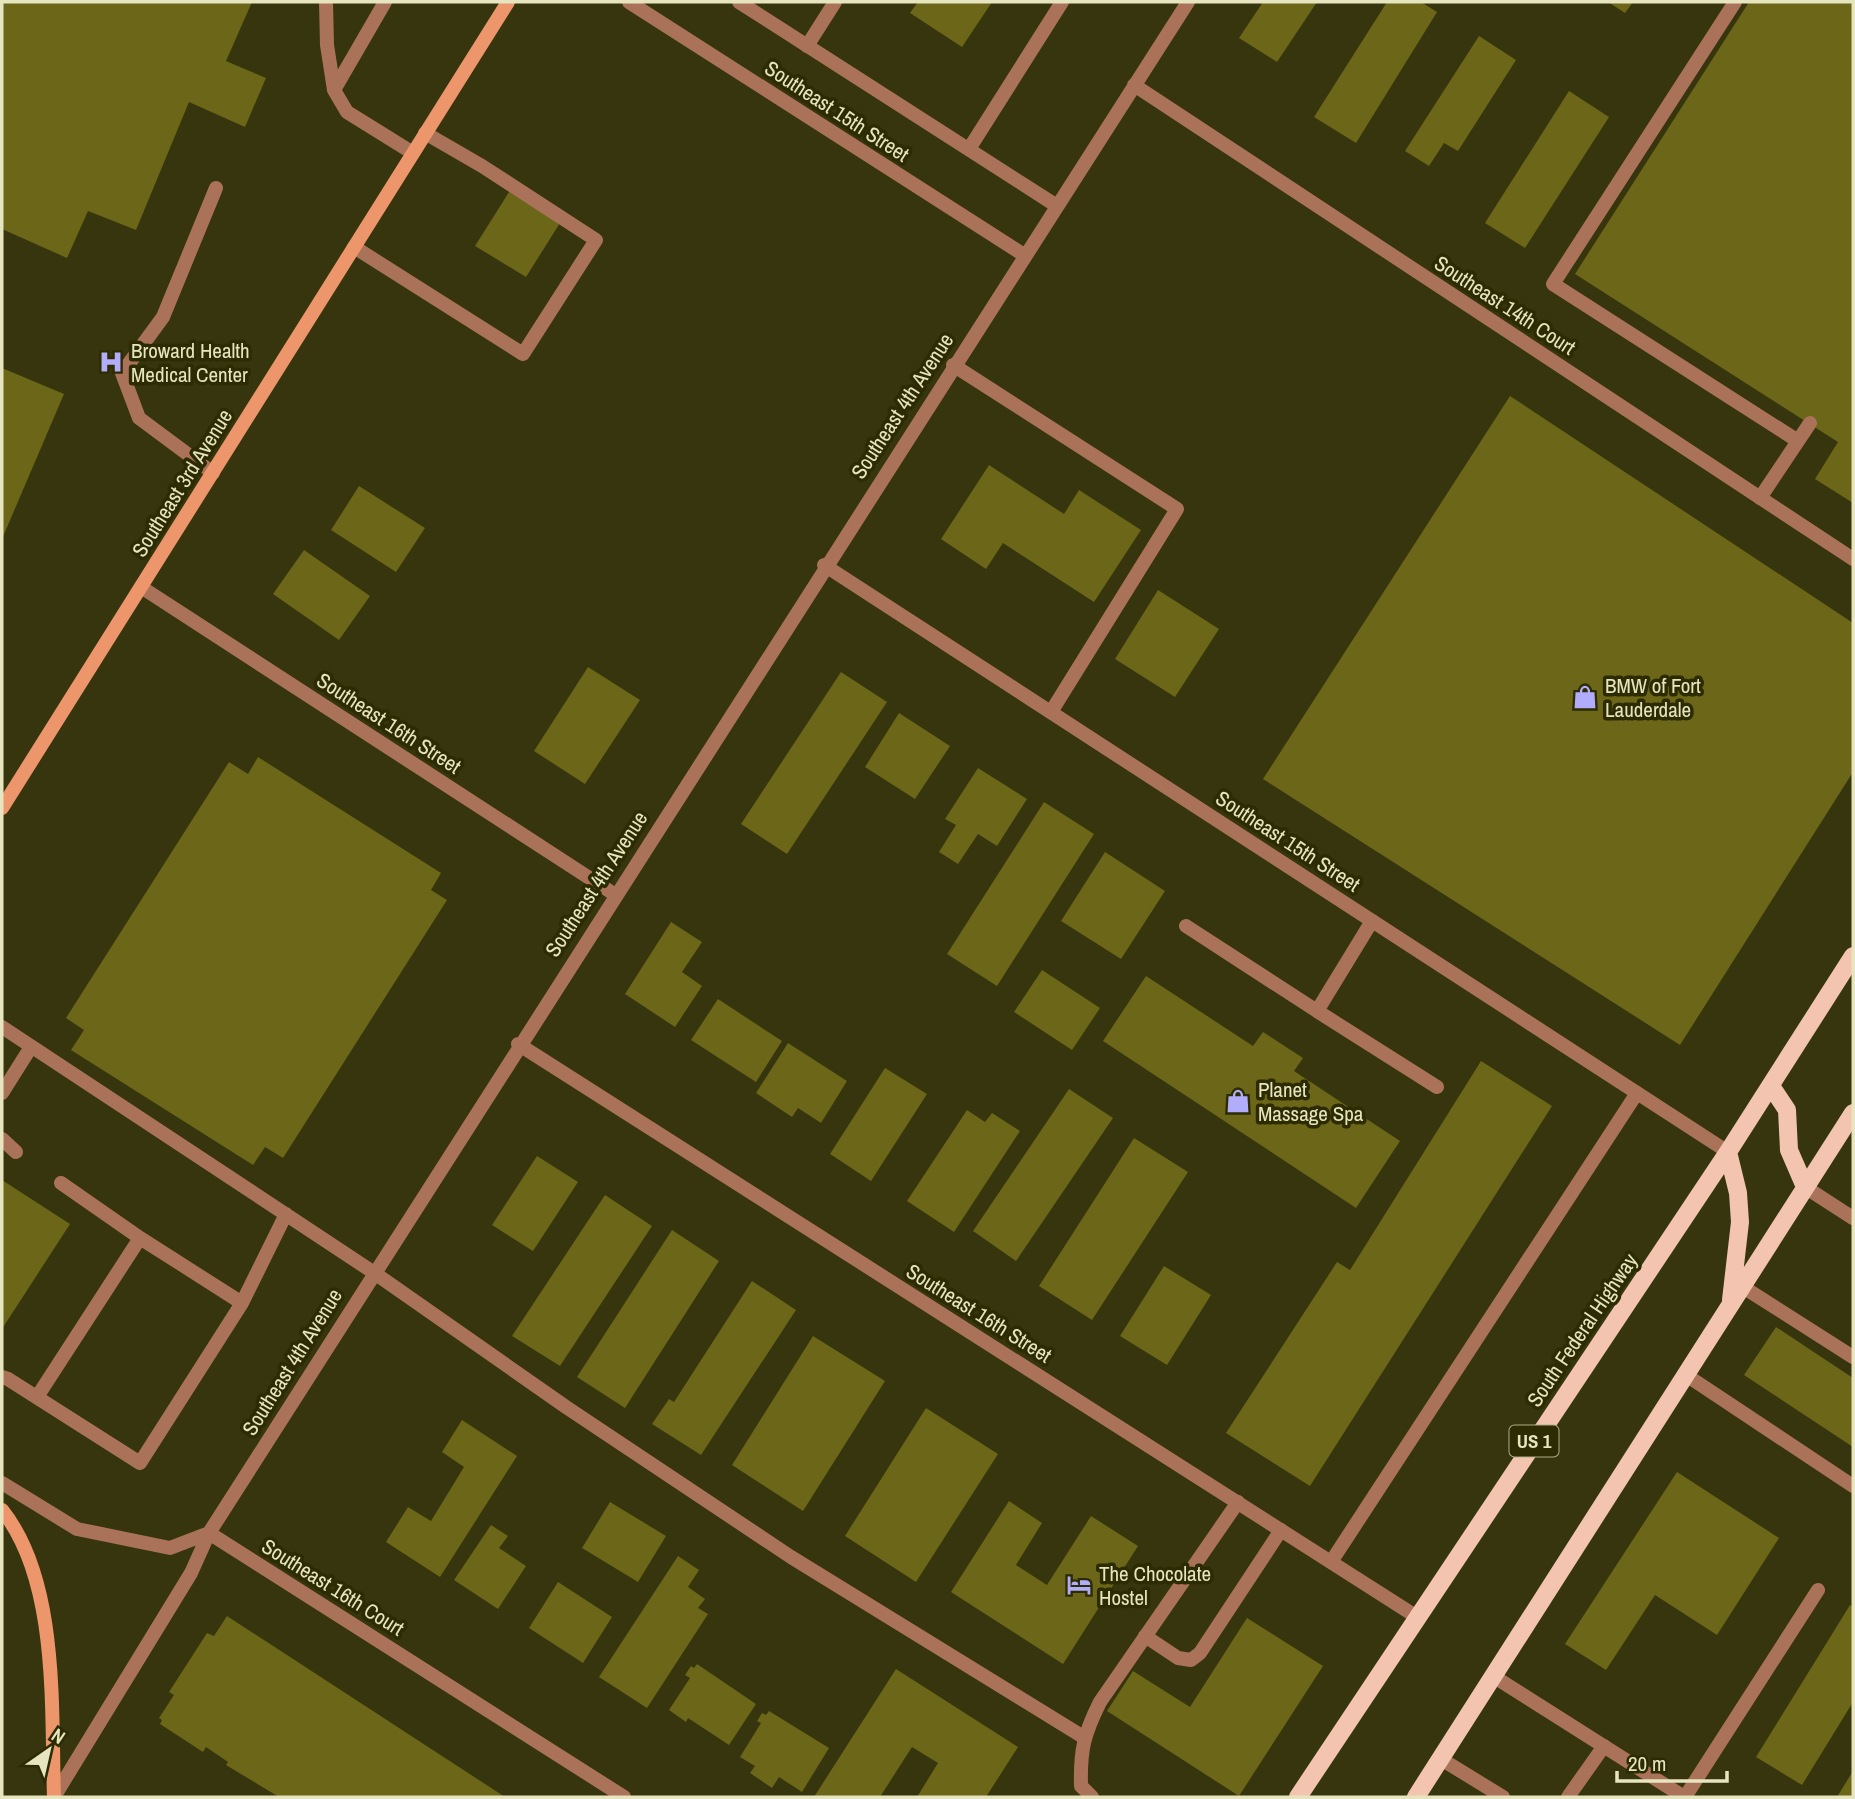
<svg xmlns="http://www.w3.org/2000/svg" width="1855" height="1799" font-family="'Archivo Narrow',sans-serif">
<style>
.building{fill:#6b6618}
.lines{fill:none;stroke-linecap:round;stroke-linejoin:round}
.lane{stroke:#aa7359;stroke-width:14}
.street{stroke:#aa7359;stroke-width:14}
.secondary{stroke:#ed966c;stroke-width:14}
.primary{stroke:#f3c5b0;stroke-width:18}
.labels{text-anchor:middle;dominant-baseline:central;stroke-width:7;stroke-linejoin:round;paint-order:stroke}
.shield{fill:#2d2b02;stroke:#aead87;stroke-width:2}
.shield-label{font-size:19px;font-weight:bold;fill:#e6e5c0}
.street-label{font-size:21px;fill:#e6e5c0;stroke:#2d2b02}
.poi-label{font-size:21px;fill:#e6e5c0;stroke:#2d2b02;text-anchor:start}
</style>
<rect width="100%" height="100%" fill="#37350d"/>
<!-- building -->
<path class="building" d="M2,2H252L226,61L266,78L245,127L189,102L136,230L88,211L67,258L2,229Z
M918,2H992L962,47L910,13Z
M1263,2H1317L1277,62L1239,38Z
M1387,2H1421L1437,12L1356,143L1314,117Z
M1608,2H1633L1625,13Z
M1749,2H1853V503L1815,479L1838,442L1575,274Z
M1479,36L1516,60L1458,151L1444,143L1429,166L1405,151Z
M1569,91L1609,117L1525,248L1485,223Z
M509,192L560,223L526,277L475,246Z
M2,368L64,394L2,539Z
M1510,396L1853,623V772L1680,1045L1263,779Z
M989,465L1064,514L1079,490L1141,530L1094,602L1003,543L986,569L941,539Z
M359,486L425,528L396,572L331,530Z
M304,550L370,596L339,640L273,594Z
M1158,590L1219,629L1175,697L1115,659Z
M588,667L640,700L585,784L534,751Z
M841,672L887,702L787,854L741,824Z
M899,713L950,746L915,799L865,767Z
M258,757L441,873L431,890L447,900L283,1158L265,1147L253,1165L71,1050L84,1030L66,1018L229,762L248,774Z
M978,768L1027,799L997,846L978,834L958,864L939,852L956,825L945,819Z
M1044,802L1094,834L997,986L947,954Z
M1105,852L1165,891L1121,959L1061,921Z
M671,922L702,942L682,972L702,986L675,1027L625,994Z
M1042,970L1100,1008L1072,1050L1014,1012Z
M1146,976L1253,1046L1263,1032L1303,1058L1294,1071L1400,1141L1356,1208L1103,1041Z
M718,999L782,1041L756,1082L691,1040Z
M788,1043L847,1081L821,1123L798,1108L792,1117L756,1093Z
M1481,1061L1552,1106L1310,1486L1226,1433L1337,1262L1350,1270Z
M885,1068L927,1094L871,1181L830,1154Z
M1069,1089L1113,1118L1016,1261L973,1231Z
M967,1110L985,1122L992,1113L1020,1131L954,1232L907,1201Z
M1134,1138L1188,1172L1092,1320L1039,1286Z
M537,1156L578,1182L533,1251L492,1225Z
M2,1180L70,1224L2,1329Z
M605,1195L652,1226L560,1366L512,1336Z
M672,1230L719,1261L625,1408L577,1377Z
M1164,1266L1211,1295L1167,1365L1120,1336Z
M752,1281L796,1310L701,1455L652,1424L669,1399L674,1402Z
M1776,1327L1853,1378V1447L1744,1375Z
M813,1336L885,1381L803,1511L732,1465Z
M926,1408L998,1454L916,1582L845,1536Z
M462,1420L517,1456L440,1577L386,1542L408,1507L431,1521L464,1467L442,1452Z
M1677,1472L1779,1538L1717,1635L1655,1595L1606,1670L1565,1644Z
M1009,1501L1042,1523L1016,1565L1047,1585L1091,1516L1138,1546L1063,1664L951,1592Z
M610,1502L666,1536L638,1582L582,1548Z
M491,1525L508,1536L499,1548L526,1566L498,1609L454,1580Z
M678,1556L699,1570L688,1587L705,1599L698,1608L708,1614L647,1708L599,1677Z
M558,1582L612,1617L583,1663L529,1628Z
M1850,1605L1853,1607V1702L1802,1785L1756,1757Z
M227,1616L505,1797H279L226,1765L228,1762L206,1747L203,1752L160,1724L162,1720L159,1718L174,1695L169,1692L207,1633L214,1636Z
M1247,1618L1323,1666L1239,1796L1107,1711L1133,1671L1190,1707Z
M697,1664L756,1704L729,1745L688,1718L686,1722L669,1710L690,1678L685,1675L691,1666L694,1668Z
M896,1669L1018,1747L986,1797H917L938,1763L912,1747L880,1797H814Z
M769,1711L829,1748L802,1792L779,1777L772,1788L750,1773L755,1766L740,1757L761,1723L757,1721L762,1713L766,1715Z
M1853,1771V1797H1837Z"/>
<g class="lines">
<!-- lane -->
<path class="lane" d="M326,2L327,45L334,90L347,112L413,153
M1735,2L1553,284L1798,441
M807,46L835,2
M334,90L385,2
M969,149L1062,2
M354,247L523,354L596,240L482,166L425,133
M953,365L1177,509L1051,712
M213,473L139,418L122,373L163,317L216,188
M1760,498L1810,423
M1186,926L1317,1011L1372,921
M1317,1011L1437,1087
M2,1027L373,1272L566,1407L791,1557L1085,1738
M2,1093L31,1047
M2,1139L16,1152
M61,1183L140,1238
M1743,1287L1853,1357
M1686,1375L1853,1486
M2,1377L8,1379L140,1463L242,1303L286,1214
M37,1397L140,1238L242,1303
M1331,1562L1637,1093
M1145,1636L1178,1658L1191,1660L1200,1653L1281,1530
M1441,1759L1503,1797
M1092,1797L1081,1786C1080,1750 1084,1734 1100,1702L1238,1502
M1568,1797L1604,1746
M1685,1797L1818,1590"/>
<!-- street -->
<path class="street" d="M629,2L1024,255
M739,2L1057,206
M1134,85L1853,559
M824,565L1728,1152
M141,587L614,894
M518,1044L1417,1617
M1805,1187L1853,1218
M2,1483L77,1529L170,1548L209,1533
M209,1533L624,1797
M1493,1676L1684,1797
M54,1797L191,1573L209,1533C532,1020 860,511 1188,2"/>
<!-- secondary -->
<path class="secondary" d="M2,808L508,2
M2,1510C59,1581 51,1709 54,1797"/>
<!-- primary -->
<path class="primary" d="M1771,1086L1787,1110L1789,1150L1805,1187
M1728,1152L1738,1193L1740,1222L1731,1300
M1298,1797L1728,1152L1853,956
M1416,1797L1853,1113"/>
</g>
<!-- icons -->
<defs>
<g id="hospital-bare" transform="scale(1.89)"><path d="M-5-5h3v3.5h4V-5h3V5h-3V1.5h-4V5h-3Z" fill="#b1adfa" stroke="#2d2b02" stroke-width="2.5" paint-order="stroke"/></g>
<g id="shop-bare" transform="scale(1.89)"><path d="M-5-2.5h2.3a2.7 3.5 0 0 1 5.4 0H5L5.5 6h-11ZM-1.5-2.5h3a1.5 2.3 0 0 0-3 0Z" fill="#b1adfa" stroke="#2d2b02" stroke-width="2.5" paint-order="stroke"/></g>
<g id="hotel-bare" transform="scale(1.89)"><path d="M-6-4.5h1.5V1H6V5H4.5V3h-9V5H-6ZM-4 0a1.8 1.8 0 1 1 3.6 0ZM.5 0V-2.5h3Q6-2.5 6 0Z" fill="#b1adfa" stroke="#2d2b02" stroke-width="2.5" paint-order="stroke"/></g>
</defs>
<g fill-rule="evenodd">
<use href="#hospital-bare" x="111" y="362"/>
<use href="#shop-bare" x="1585" y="697"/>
<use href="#shop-bare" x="1238" y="1101"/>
<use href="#hotel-bare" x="1079" y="1585"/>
</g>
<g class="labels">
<!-- shield labels -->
<rect class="shield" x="1509.5" y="1425.5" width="49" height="31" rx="5"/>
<g class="shield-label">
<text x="1534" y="1441">US 1</text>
</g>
<!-- street labels -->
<g class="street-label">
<text transform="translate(837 111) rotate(33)">Southeast 15th Street</text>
<text transform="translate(1505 305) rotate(33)">Southeast 14th Court</text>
<text transform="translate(902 406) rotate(-57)">Southeast 4th Avenue</text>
<text transform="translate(182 483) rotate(-58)">Southeast 3rd Avenue</text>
<text transform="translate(389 723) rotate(33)">Southeast 16th Street</text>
<text transform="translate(1288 841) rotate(33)">Southeast 15th Street</text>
<text transform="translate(596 884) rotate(-57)">Southeast 4th Avenue</text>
<text transform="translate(979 1313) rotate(32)">Southeast 16th Street</text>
<text transform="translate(1582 1330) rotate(-56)">South Federal Highway</text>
<text transform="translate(292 1362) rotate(-58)">Southeast 4th Avenue</text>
<text transform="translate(333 1587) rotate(32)">Southeast 16th Court</text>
</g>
<!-- poi labels -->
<g class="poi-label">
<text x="131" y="350">Broward Health<tspan x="131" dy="24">Medical Center</tspan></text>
<text x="1605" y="685">BMW of Fort<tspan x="1605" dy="24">Lauderdale</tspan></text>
<text x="1258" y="1089">Planet<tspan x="1258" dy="24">Massage Spa</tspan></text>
<text x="1099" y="1573">The Chocolate<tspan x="1099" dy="24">Hostel</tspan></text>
</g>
</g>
<!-- border -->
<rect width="1855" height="1799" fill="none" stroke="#e6e5c0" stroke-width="7"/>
<!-- north arrow -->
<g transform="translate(49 1750) rotate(34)" stroke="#2d2b02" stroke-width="5" paint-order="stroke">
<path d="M0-5L12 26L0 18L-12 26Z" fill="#e6e5c0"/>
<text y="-10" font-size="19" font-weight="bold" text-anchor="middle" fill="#e6e5c0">N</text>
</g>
<!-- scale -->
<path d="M1617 1771v10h110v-10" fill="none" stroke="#e6e5c0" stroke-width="3.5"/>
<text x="1628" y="1771" font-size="21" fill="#e6e5c0" stroke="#2d2b02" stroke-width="5" paint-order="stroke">20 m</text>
</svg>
